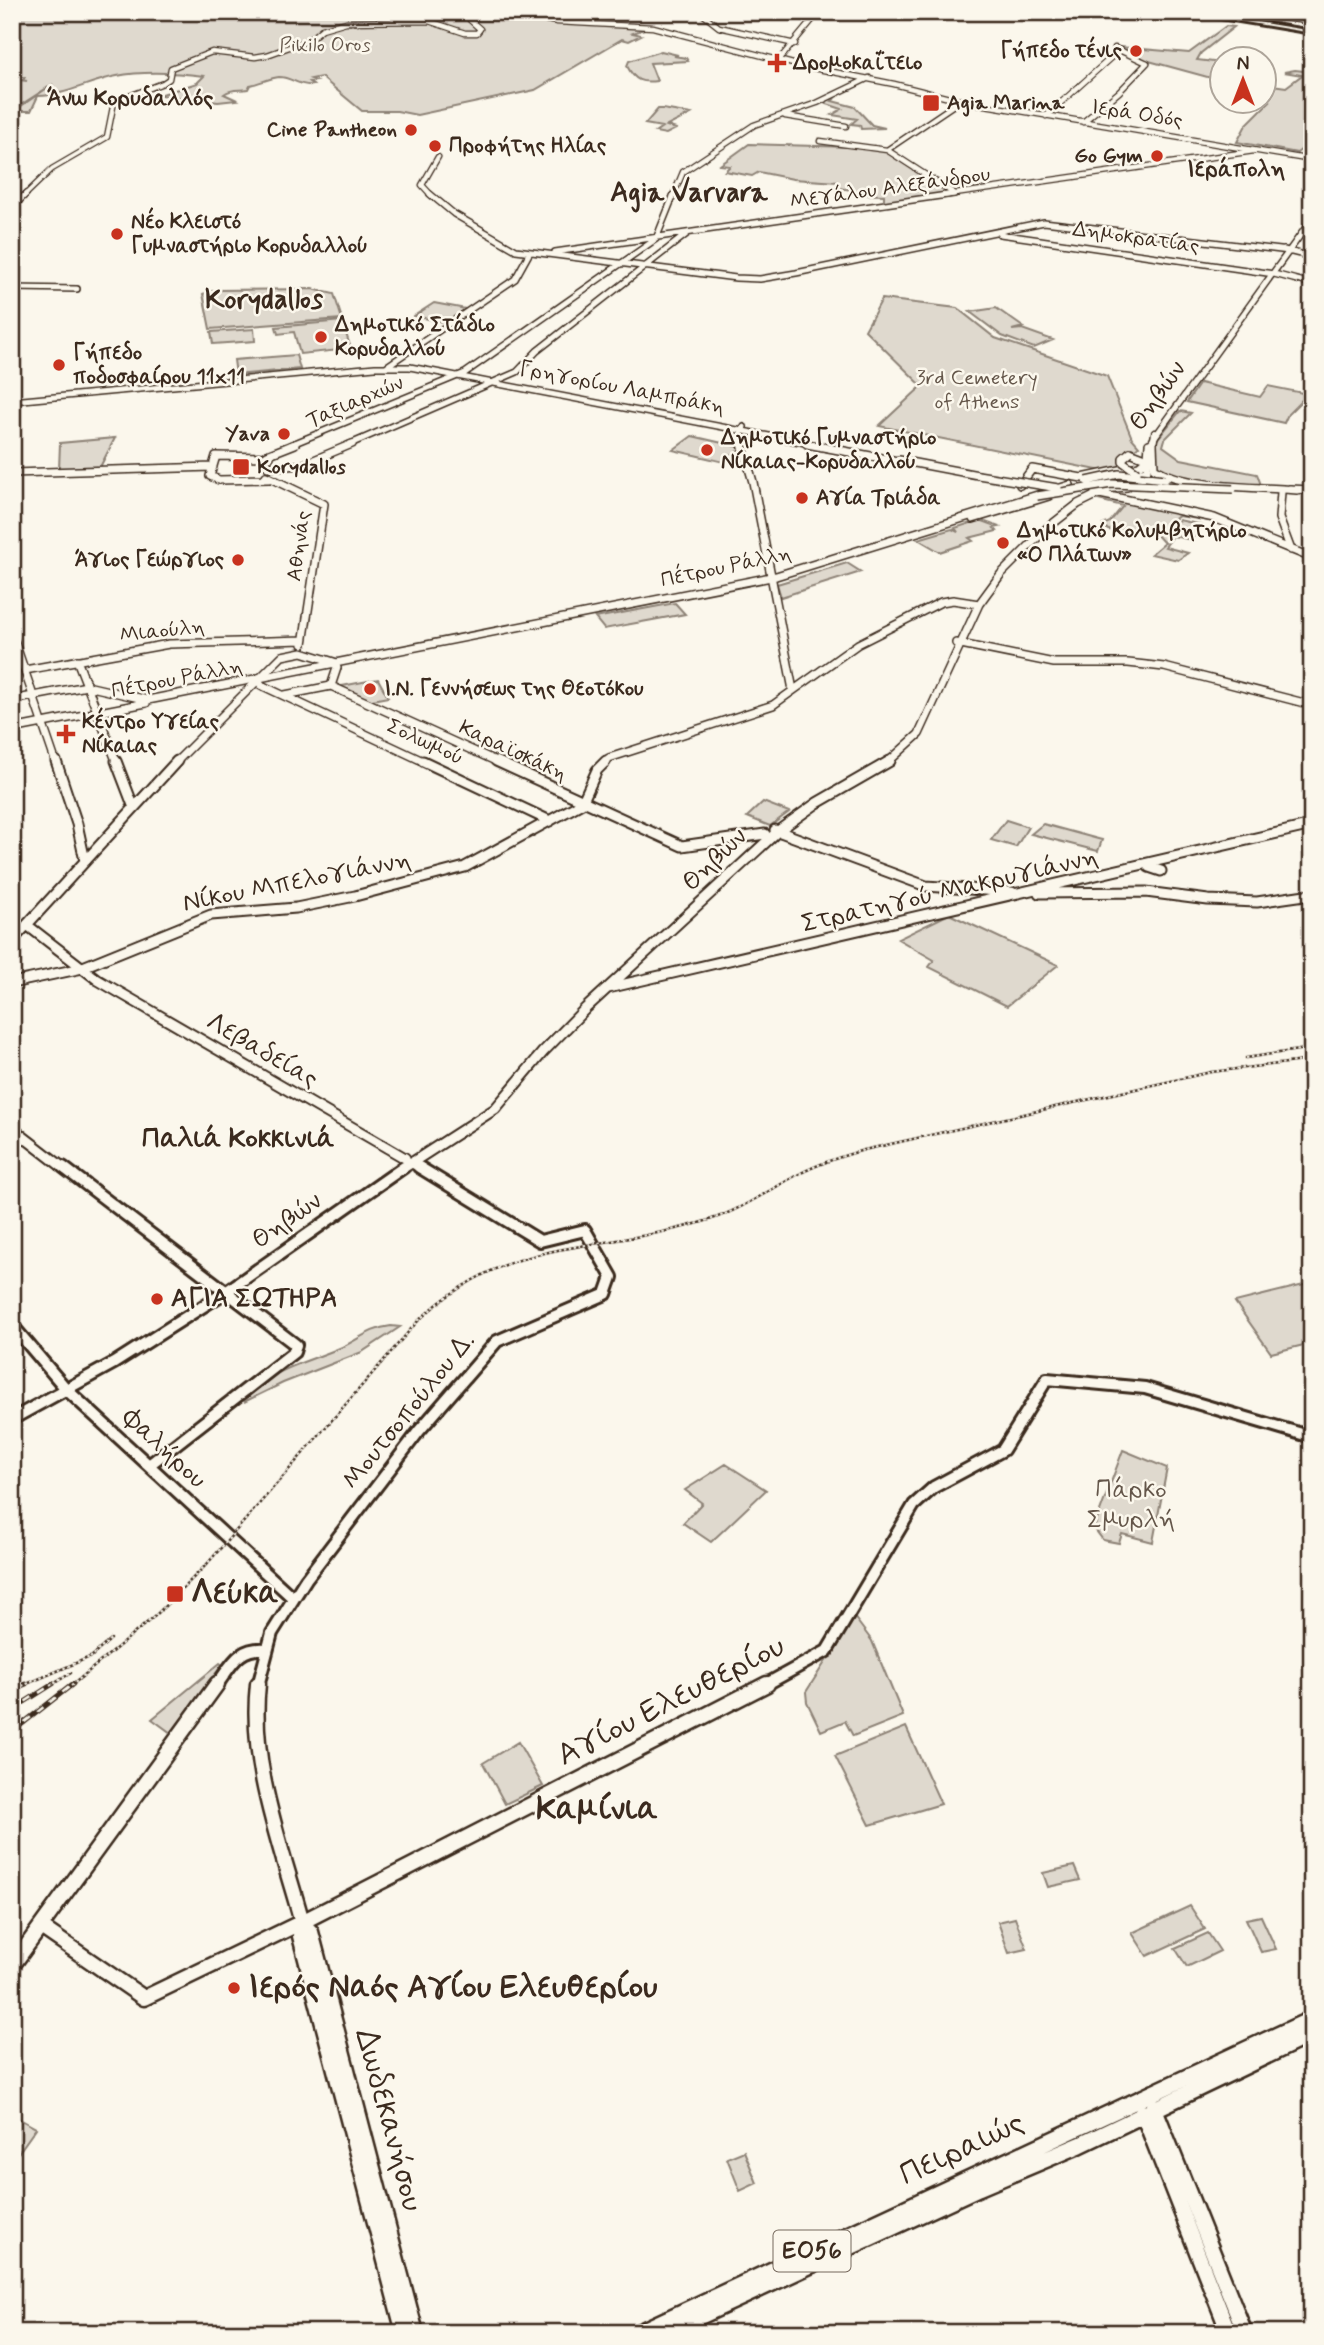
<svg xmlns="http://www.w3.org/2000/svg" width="1324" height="2345" font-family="Mynerve,sans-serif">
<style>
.green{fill:#dfd9ce;stroke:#8d8276;stroke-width:2}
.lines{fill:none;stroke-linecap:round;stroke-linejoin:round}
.secondary-far5-casing{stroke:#3b2a1e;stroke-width:7}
.secondary-far4-casing{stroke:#3b2a1e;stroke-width:8}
.secondary-far3-casing{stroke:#3b2a1e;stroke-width:10}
.secondary-far2-casing{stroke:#3b2a1e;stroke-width:13}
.secondary-far1-casing{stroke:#3b2a1e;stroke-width:16}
.secondary-casing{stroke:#3b2a1e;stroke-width:19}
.primary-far2-casing{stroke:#3b2a1e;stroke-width:9}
.primary-far1-casing{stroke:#3b2a1e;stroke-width:10}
.primary-casing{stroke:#3b2a1e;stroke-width:20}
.highway-casing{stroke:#3b2a1e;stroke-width:6}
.secondary-far5{stroke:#fbf7ec;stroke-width:4.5}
.secondary-far4{stroke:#fbf7ec;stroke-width:5}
.secondary-far3{stroke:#fbf7ec;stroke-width:7}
.secondary-far2{stroke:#fbf7ec;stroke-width:9}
.secondary-far1{stroke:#fbf7ec;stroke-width:10}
.secondary{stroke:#fbf7ec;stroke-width:14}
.primary-far2{stroke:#fbf7ec;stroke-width:6}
.primary-far1{stroke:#fbf7ec;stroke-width:7}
.primary{stroke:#fbf7ec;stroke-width:15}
.highway{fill:#fbf7ec;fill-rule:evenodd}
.rail-far1-casing{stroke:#3b2a1e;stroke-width:2.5}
.rail-casing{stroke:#3b2a1e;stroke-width:5}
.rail-far1{stroke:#fbf7ec;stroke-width:2;stroke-dasharray:2.5;stroke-linecap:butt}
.rail{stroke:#fbf7ec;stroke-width:2.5;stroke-dasharray:8;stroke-linecap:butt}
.primary-bridge-casing{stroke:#3b2a1e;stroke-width:10;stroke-linecap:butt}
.primary-bridge{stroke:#fbf7ec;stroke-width:7}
.poi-dot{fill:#c8321e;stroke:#fbf7ec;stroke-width:2.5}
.labels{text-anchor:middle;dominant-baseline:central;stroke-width:5;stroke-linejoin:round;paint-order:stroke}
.far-park-label{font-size:21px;fill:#64564a;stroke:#fbf7ec}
.far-poi-label{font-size:21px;font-weight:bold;fill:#3b2a1e;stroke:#fbf7ec;text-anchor:start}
.far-street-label{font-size:21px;fill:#3b2a1e;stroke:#fbf7ec}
.far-neighbourhood-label{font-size:23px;font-weight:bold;fill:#3b2a1e;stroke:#fbf7ec}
.shield{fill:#fbf7ec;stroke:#75685c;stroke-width:2}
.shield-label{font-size:24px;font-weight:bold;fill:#3b2a1e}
.street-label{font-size:26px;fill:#3b2a1e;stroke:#fbf7ec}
.poi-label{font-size:26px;font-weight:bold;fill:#3b2a1e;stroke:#fbf7ec;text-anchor:start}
.park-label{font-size:26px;fill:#64564a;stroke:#fbf7ec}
.far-district-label{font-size:28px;font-weight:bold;fill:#3b2a1e;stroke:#fbf7ec}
.neighbourhood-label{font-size:28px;font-weight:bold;fill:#3b2a1e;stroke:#fbf7ec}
.near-poi-label{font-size:32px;font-weight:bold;fill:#3b2a1e;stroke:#fbf7ec;text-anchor:start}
.near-street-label{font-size:32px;fill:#3b2a1e;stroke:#fbf7ec}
.near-neighbourhood-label{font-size:33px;font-weight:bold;fill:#3b2a1e;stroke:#fbf7ec}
</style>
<rect width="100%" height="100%" fill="#fbf7ec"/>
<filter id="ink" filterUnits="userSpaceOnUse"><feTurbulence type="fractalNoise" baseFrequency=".0143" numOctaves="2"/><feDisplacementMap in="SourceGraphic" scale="14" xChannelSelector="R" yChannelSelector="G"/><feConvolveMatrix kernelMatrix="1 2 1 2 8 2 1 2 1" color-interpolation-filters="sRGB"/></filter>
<g filter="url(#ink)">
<!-- green -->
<path class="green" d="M12,12H504L547,21L650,27L633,33L641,35L629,41L622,39L535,90L417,115L397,111H362L321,77L311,79L316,81L309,82L313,85C299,87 292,77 279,77C270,78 260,83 250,85L248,89C239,91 233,88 224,94L237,100L218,102L159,95L197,83L204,76C178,73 143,71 117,76C89,81 65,96 38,96L31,111H14L53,84L19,106L12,105V79L27,81L23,80L25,77L12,76Z
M1226,26L1234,27L1201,53L1197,60L1222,63L1220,69L1222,71V81L1138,58L1119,47L1189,53Z
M661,51L678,55L674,56L686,58L688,61L650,63L657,81C641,83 635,81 627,66L629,61Z
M1295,70L1312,72L1310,150L1302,149L1297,153L1237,142L1246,125L1270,101L1265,99V84L1286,87L1302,75L1284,72Z
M829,98L834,99L832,101L855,107L872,125L885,128L861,129L860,125L851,124L857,119L832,115L842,109L821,102Z
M658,109H663L691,114L667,126L676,129L666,134L655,132L662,127L645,124Z
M749,144L853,147L885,151L951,193L884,203V195L852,194V190L838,188V182L793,179L759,172L752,176L725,171L730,166L720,165Z
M312,289L334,294L342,319L210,329L203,294L215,290Z
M882,299L957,308L995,338L1107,376L1132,438L1139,446L1122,457L1125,467L1102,471L879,426L922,386L865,330Z
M434,303L466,309L448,323L414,316Z
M996,308L1023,327L1012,330L1022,329L1053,340L1034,348L1002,336L970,312Z
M342,321L351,349L300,354L294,332L278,334L276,327Z
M254,329L255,341L213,344L211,332Z
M296,355L300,369L236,375L234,360Z
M1200,383L1260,397L1268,386L1308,394L1288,414L1284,423L1187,402Z
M1180,411L1191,413L1165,439L1163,446L1181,459L1257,474L1261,485L1187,479L1158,471L1155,442Z
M692,436L740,447V449L724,462L673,450Z
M115,438L99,469L59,470L60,443Z
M1098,495L1210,521L1179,516L1173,520L1167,533L1179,520L1202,525L1192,540L1173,536L1165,547L1188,553L1178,560L1151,554L1164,543L1155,533L1126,530L1123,527L1117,531L1108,530L1103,525L1110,522L1123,506L1090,498Z
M980,520L999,527L994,528L997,531L969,538L973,541L940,552L918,539L952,529L958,532L955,528Z
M847,563L861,572L781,597L777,584Z
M675,603L685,614L604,629L595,618Z
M378,679L388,697L367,701L337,687Z
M763,802L789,812L770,826L747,817Z
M1006,820L1028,827L1016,847L991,840Z
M1043,824L1098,839L1102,840L1098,851L1031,834Z
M949,914L1058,965L1007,1006L929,967L934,960L898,939Z
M1312,1283V1343L1271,1353L1235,1302Z
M391,1326L400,1327L362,1352L283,1383L244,1402C269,1368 306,1363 342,1347C359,1339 371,1328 391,1326Z
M1123,1450L1167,1468L1153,1542L1122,1534L1119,1543L1103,1540L1094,1528Z
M726,1464L766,1490L711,1542L683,1523L702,1503L685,1490Z
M854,1617L872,1641L903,1716L853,1736L845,1721L821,1731L807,1702L806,1692Z
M220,1663L222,1665L171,1733L152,1719Z
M906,1727L941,1804L870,1825L835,1756Z
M518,1742L543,1786L505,1804L483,1763Z
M1074,1866L1080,1880L1048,1887L1043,1873Z
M1190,1906L1205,1929L1147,1956L1132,1933Z
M1261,1916L1276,1949L1261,1952L1246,1919Z
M1015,1918L1027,1949L1009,1953L998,1922Z
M1208,1933L1220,1951L1187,1967L1175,1948Z
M12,2115L36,2128L14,2159L12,2158Z
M744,2151L757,2183L740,2191L727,2158Z"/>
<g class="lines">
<!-- secondary-far5 casing -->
<g class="secondary-far5-casing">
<path id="secondary-far5" d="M506,12L557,22L653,27L793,64L894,84L961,101L1312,160
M700,12L719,27L795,44
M1243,12L1312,22
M556,17L615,12
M779,60L819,12
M785,116L846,126
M1046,116L1115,54V48L1147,63
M1083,122L1119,92L1147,63
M820,141L887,150L955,194
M887,150L961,100
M24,196L52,169L107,137L114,102L163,83L169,79L171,68L212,52L255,57L267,55L309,40L322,29L346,22L429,21L465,33H477L480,29L470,20V12
M432,196L422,185L438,157
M673,196L683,172L754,125L817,103L869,78
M941,196L1254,151"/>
</g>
<!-- secondary-far4 casing -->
<g class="secondary-far4-casing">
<path id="secondary-far4" d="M430,194L454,214L516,250L736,278L760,279L796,273L1044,222L1289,251
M12,208L26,194
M1000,234L1274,274L1312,284
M1284,250L1312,257
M555,252L954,194
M12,288L77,289
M387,366L515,279L530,252
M12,401L375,367H410L816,445
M290,445L465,373L656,239L674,194
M348,445L517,372L537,351L688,233
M743,445L740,436L744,427
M1149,445L1312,219"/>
</g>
<!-- secondary-far3 casing -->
<g class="secondary-far3-casing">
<path id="secondary-far3" d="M742,444L753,482L793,690
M807,444L908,463
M267,455L295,444
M268,467L302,465L352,444
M12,473L213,467
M266,476L324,504L303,644
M269,479L219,480L210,476L216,456L270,457
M1020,485L1032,469L1082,478L1139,466L1144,462
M1281,492L1279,518L1291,550
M1095,493L1214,518L1312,558
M973,519L1049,496
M12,634L56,763
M956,643L1054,663H1128L1164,667L1312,705
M77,660L117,763
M25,670L169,644L303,640
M258,678L261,685L427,763
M331,686L500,763
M285,695L331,686
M175,763L282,656L302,652L334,662L337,668L331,686
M604,763L609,758L773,705L858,644L941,602L953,600L979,604
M887,763L919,734L979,604L1001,574L1046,529L1078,504L1147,470L1149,444"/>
</g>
<!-- secondary-far2 casing -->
<g class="secondary-far2-casing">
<path id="secondary-far2" d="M56,761L77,824L85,861
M116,761L134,808
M423,761L550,821
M496,761L682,846L765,834
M775,830L926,886L1012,892
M1149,867L1161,871
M1039,893L1146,892L1208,900L1257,902L1312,894
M27,925L98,980L405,1158
M12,941L177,761
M12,983L78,969L211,915L296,908L355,896L465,867L582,803L597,770L606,761
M608,988L1312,825
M12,1128L65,1169
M411,1162L422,1169
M402,1169L495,1109L543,1052L586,1008L778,831L817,803L890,761"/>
</g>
<!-- secondary-far1 casing -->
<g class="secondary-far1-casing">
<path id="secondary-far1" d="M63,1167L296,1345L294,1352L149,1465
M12,1325L67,1390L293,1598
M12,1419L114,1363L227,1291L404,1167
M216,1686C232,1665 237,1647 266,1649
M258,1686L272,1633L306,1579L419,1431L497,1341L606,1294L612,1277L585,1230L540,1241L419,1167
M763,1686L827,1651L914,1505L934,1487L1003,1450L1047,1379L1145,1388L1312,1437"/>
</g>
<!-- secondary casing -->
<g class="secondary-casing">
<path id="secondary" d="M258,1684C249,1765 281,1845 302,1922L300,1936L404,2333
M303,1924L311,1932L416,2333
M41,1927L144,1998L302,1922L767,1684
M12,1966L217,1684
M1154,2106L1245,2333
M1142,2112L1229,2333"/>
</g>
<!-- primary-far2 casing -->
<g class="primary-far2-casing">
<path id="primary-far2" d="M1153,445L1155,433"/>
</g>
<!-- primary-far1 casing -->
<g class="primary-far1-casing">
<path id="primary-far1" d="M1153,444L1154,468C1189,490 1256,486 1297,490
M1130,452L1143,457
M899,460L978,475
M1103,489L1127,487
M1290,489L1312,490
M12,700L87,686L148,700L776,576L1070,485
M12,729L146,703"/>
</g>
<!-- primary casing -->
<g class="primary-casing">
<path id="primary" d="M637,2333L1312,2019
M664,2333L978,2188L1080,2145L1312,2034"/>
</g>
<!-- highway casing -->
<g class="highway-casing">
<path id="highway" d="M1184,12H1196L1312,31V33Z"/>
</g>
<!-- secondary-far5 -->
<use href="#secondary-far5" class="secondary-far5"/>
<!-- secondary-far4 -->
<use href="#secondary-far4" class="secondary-far4"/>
<!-- secondary-far3 -->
<use href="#secondary-far3" class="secondary-far3"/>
<!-- secondary-far2 -->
<use href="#secondary-far2" class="secondary-far2"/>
<!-- secondary-far1 -->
<use href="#secondary-far1" class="secondary-far1"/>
<!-- secondary -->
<use href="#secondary" class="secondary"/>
<!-- primary-far2 -->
<use href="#primary-far2" class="primary-far2"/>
<!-- primary-far1 -->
<use href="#primary-far1" class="primary-far1"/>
<!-- primary -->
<use href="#primary" class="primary"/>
<!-- highway -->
<use href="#highway" class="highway"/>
<!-- rail-far1 casing -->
<g class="rail-far1-casing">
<path id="rail-far1" d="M1246,1058L1312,1048
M90,1658L111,1639
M22,1686L90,1657
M50,1686L71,1673
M71,1686L155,1616L207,1564L417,1322C511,1232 597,1255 709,1220C741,1210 769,1190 799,1174C820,1163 842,1156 864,1150L1211,1072L1312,1060"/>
</g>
<!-- rail casing -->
<g class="rail-casing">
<path id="rail" d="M12,1690L26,1684
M12,1710L53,1684
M12,1732L73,1684"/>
</g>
<!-- rail-far1 -->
<use href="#rail-far1" class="rail-far1"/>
<!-- rail -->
<use href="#rail" class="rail"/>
<!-- primary-bridge casing -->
<g class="primary-bridge-casing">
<path id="primary-bridge" d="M1130,452L1123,458V462L1137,472
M978,475L1058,488
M1087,481L1119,474L1165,479
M1037,496L1112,484L1233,489"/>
</g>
<!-- primary-bridge -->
<use href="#primary-bridge" class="primary-bridge"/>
</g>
</g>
<!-- markers -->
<g class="poi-dot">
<circle cx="1136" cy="51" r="7"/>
<path d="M773.5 52.5h7v7h7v7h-7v7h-7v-7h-7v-7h7z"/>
<rect x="922" y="94" width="18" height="18" rx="3.5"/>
<circle cx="411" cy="130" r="7"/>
<circle cx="435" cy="146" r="7"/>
<circle cx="1157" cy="156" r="7"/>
<circle cx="117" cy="234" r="7"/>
<circle cx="321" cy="337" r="7"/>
<circle cx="59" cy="365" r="7"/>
<circle cx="284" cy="434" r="7"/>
<circle cx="707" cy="450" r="7"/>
<rect x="232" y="458" width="18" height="18" rx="3.5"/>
<circle cx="802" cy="498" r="7"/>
<circle cx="1003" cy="543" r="7"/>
<circle cx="238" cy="560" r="7"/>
<circle cx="370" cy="689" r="7"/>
<path d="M62.5 723.5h7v7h7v7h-7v7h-7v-7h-7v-7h7z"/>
<circle cx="157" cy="1299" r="7"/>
<rect x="166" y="1585" width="18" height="18" rx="3.5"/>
<circle cx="234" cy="1988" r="7"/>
</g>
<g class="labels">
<!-- far-park labels -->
<g class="far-park-label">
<text x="325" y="45">Pikilo Oros</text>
<text x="977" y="378">3rd Cemetery<tspan x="977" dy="24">of Athens</tspan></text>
</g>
<!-- far-poi labels -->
<g class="far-poi-label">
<text x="1122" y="51" text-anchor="end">Γήπεδο τένις</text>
<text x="793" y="63">Δρομοκαΐτειο</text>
<text x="947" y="103">Agia Marina</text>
<text x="397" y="130" text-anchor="end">Cine Pantheon</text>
<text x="449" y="146">Προφήτης Ηλίας</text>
<text x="1143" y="156" text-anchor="end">Go Gym</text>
<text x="131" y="222">Νέο Κλειστό<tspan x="131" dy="24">Γυμναστήριο Κορυδαλλού</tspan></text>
<text x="335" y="325">Δημοτικό Στάδιο<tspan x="335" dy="24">Κορυδαλλού</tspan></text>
<text x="73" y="353">Γήπεδο<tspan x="73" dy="24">ποδοσφαίρου 11x11</tspan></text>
<text x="270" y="434" text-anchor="end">Yava</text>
<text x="721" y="438">Δημοτικό Γυμναστήριο<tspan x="721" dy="24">Νίκαιας-Κορυδαλλού</tspan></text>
<text x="257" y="467">Korydallos</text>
<text x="816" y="498">Αγία Τριάδα</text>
<text x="1017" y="531">Δημοτικό Κολυμβητήριο<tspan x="1017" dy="24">«Ο Πλάτων»</tspan></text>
<text x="224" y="560" text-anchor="end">Άγιος Γεώργιος</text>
<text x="384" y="689">Ι.Ν. Γεννήσεως της Θεοτόκου</text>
<text x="82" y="722">Κέντρο Υγείας<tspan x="82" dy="24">Νίκαιας</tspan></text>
</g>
<!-- far-street labels -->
<g class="far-street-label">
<text transform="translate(1137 114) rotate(9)">Ιερά Οδός</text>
<text transform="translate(890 188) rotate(-8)">Μεγάλου Αλεξάνδρου</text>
<text transform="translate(1136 238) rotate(8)">Δημοκρατίας</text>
<text transform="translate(622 388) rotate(11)">Γρηγορίου Λαμπράκη</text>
<text transform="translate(355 402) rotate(-23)">Ταξιαρχών</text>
<text transform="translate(299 546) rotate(-82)">Αθηνάς</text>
<text transform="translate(726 567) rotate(-12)">Πέτρου Ράλλη</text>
<text transform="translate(162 631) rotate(-6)">Μιαούλη</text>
<text transform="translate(177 679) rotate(-11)">Πέτρου Ράλλη</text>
<text transform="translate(425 742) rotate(25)">Σολωμού</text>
<text transform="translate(513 751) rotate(25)">Καραϊσκάκη</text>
</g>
<!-- far-neighbourhood labels -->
<g class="far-neighbourhood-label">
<text x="130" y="99">Άνω Κορυδαλλός</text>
<text x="1236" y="170">Ιεράπολη</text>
</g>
<!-- shield labels -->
<rect class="shield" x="773.5" y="2230.5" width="77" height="41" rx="5"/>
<g class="shield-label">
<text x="812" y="2251">ΕΟ56</text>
</g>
<!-- street labels -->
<g class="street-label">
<text transform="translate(1158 396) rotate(-55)">Θηβών</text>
<text transform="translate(715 860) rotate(-44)">Θηβών</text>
<text transform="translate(297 882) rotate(-11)">Νίκου Μπελογιάννη</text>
<text transform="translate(950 891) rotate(-13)">Στρατηγού Μακρυγιάννη</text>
<text transform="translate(262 1051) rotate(30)">Λεβαδείας</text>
<text transform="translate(287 1221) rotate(-35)">Θηβών</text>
<text transform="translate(409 1411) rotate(-51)">Μουτσοπούλου Δ.</text>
<text transform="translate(164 1449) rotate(43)">Φαλήρου</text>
</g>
<!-- poi labels -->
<g class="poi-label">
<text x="171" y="1299">ΑΓΙΑ ΣΩΤΗΡΑ</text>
</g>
<!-- park labels -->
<g class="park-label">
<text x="1131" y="1490">Πάρκο<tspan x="1131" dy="30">Σµυρλή</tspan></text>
</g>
<!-- far-district labels -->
<g class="far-district-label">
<text x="689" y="193">Agia Varvara</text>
<text x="264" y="300">Korydallos</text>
</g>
<!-- neighbourhood labels -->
<g class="neighbourhood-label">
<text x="238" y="1139">Παλιά Κοκκινιά</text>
</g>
<!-- near-poi labels -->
<g class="near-poi-label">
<text x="191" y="1594">Λεύκα</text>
<text x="248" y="1988">Ιερός Ναός Αγίου Ελευθερίου</text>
</g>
<!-- near-street labels -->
<g class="near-street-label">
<text transform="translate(671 1701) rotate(-27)">Αγίου Ελευθερίου</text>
<text transform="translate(389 2120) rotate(75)">Δωδεκανήσου</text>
<text transform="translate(962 2149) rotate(-25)">Πειραιώς</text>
</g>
<!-- near-neighbourhood labels -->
<g class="near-neighbourhood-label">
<text x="597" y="1810">Καμίνια</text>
</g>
</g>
<!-- margin -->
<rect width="1324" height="2345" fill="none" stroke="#fbf7ec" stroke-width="42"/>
<rect x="21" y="21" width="1282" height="2303" fill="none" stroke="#3b2a1e" stroke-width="2.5" filter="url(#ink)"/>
<!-- north arrow -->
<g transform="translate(1243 80)"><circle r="33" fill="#fbf7ec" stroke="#aea59a" stroke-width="2"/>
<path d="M0-5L12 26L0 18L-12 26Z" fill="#c8321e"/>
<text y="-10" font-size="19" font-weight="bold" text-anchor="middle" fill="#3b2a1e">N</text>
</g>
</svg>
